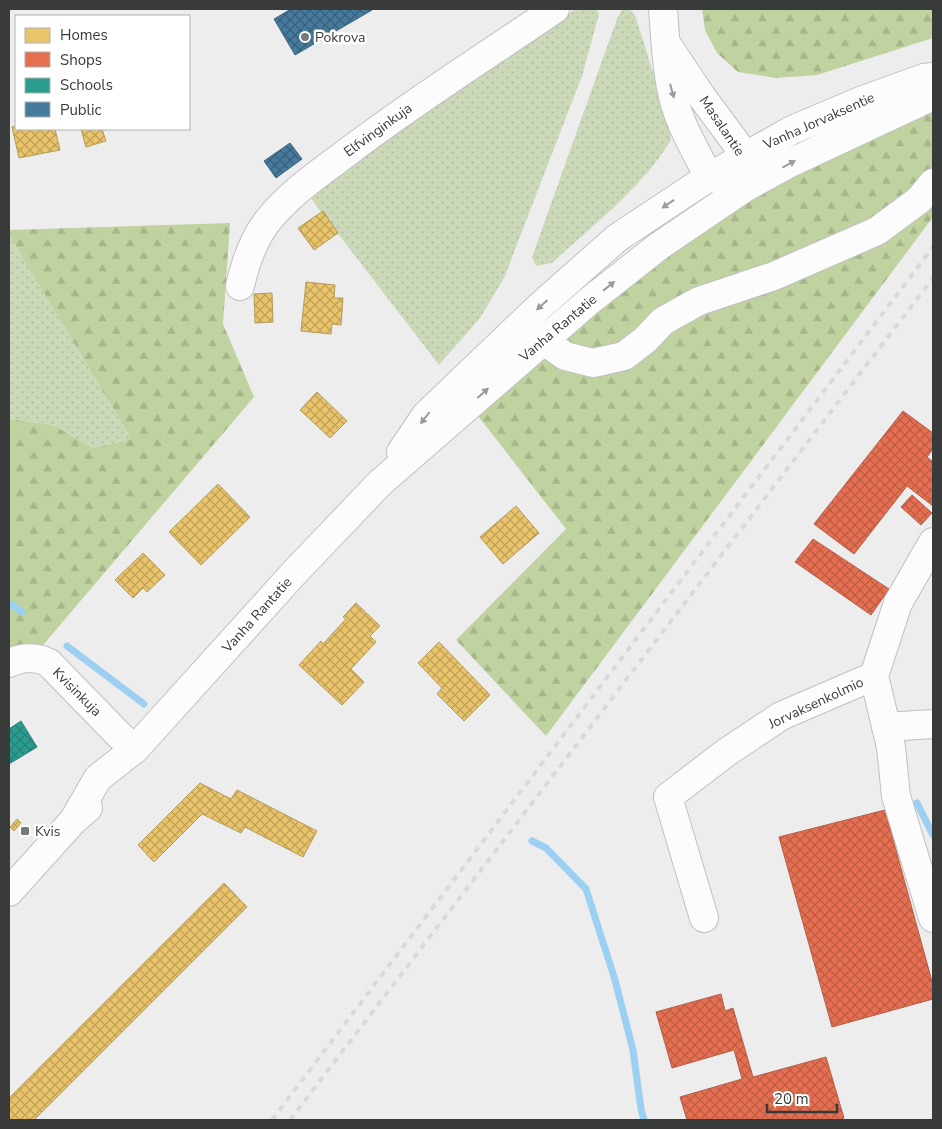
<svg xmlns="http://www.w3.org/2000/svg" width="942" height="1129" font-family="'Nunito Sans',sans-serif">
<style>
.grass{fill:url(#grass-dots)}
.forest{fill:url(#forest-firs)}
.homes{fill:url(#homes-cross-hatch);stroke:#b49b5c}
.shops{fill:url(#shops-cross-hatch);stroke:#b35f4a}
.schools{fill:url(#schools-cross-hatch);stroke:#2e7f76}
.public{fill:url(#public-cross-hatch);stroke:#41687f}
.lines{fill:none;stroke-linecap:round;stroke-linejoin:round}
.stream{stroke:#9bd0f2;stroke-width:7}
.minor-casing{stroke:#c0c0c1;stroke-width:30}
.major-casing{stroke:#c0c0c1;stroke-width:30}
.minor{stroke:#fcfcfc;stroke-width:28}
.major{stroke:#fcfcfc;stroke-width:28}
.rail{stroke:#d9d9d9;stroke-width:4;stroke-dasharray:6 6;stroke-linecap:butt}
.oneway{fill:#9a9b9b}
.poi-dot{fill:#787979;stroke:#fff;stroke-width:2}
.labels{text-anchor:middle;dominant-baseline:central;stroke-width:5;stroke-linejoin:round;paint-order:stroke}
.poi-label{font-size:14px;fill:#393a3a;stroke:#fff;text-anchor:start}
.street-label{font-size:14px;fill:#393a3a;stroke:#fff}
</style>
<defs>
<pattern id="grass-dots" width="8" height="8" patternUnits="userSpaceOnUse" patternTransform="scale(1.25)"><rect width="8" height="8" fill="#ccd9b8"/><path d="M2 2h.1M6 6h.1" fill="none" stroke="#b0bb9f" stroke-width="1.8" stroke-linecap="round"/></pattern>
<pattern id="forest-firs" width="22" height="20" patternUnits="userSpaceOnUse" patternTransform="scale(1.25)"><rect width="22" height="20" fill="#c0d29f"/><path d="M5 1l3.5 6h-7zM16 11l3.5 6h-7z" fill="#a6b58a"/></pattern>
<pattern id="homes-cross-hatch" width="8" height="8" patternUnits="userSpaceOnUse" patternTransform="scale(1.25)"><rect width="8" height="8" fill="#e9c46a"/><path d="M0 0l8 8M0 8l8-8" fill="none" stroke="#bea058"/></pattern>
<pattern id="shops-cross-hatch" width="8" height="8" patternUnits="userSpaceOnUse" patternTransform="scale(1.25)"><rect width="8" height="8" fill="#e76f51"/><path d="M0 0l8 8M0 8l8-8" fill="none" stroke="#bc5c44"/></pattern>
<pattern id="schools-cross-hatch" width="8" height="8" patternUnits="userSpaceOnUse" patternTransform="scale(1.25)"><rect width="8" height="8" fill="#2a9d8f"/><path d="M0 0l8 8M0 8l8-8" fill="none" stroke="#258176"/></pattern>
<pattern id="public-cross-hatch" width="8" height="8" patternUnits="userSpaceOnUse" patternTransform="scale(1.25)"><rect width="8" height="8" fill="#457b9d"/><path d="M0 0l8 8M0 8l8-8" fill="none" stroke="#38607a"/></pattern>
</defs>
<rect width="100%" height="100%" fill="#ededee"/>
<!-- grass -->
<path class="grass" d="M576,9H597L599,14L582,76L504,278L480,318L439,365L309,196L414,120Z
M629,9L635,15L668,120L671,140C641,189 594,224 552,263L536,266L532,257L617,19L622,10Z
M9,235L133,439L93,448L53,425L9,419Z"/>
<!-- forest -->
<path class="forest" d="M702,9H933V38L817,75L776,78L738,72L717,53L705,30Z
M933,106V217L546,736L456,640L566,529L475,412L709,219Z
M230,223L223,324L254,397L43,645L9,654V419L53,425L93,448L132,439L9,235V230Z"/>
<!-- homes -->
<path class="homes" d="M16,126V129H55L60,150L19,158L12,127Z
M81,129H102L106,141L86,147Z
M323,211L338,233L314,250L298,228Z
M306,282L335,285L334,298H343L341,325L332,324L331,334L301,331Z
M272,293L273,322L255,323L254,294Z
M317,392L347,421L330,438L300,410Z
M218,484L250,517L201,565L169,532Z
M516,506L539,533L503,564L480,537Z
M143,553L165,575L147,592L143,588L133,598L115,580Z
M356,603L380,626L370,636L376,642L351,669L364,682L342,705L299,665L321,641L323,644L346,619L343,617Z
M439,642L490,695L464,721L437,694L442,688L418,663Z
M200,783L231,799L237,790L317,831L303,857L245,827L241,833L202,814L154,862L138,845Z
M17,819L21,823L14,831L10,827Z
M224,883L247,907L34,1120H9V1098Z"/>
<!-- shops -->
<path class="shops" d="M903,411L933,433V449L927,457L933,462V506L907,486L854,554L814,524Z
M912,495L932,513L921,525L901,507Z
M813,539L889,589L871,615L795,562Z
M885,810L933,985V999L832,1027L779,837Z
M721,994L725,1011L733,1008L753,1077L826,1057L844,1118L837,1120H687L680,1097L742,1079L734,1050L672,1068L656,1012Z"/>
<!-- schools -->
<path class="schools" d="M21,721L37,747L9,764V729Z"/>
<!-- public -->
<path class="public" d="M291,9H371L372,10L295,55L274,19Z
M290,143L302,159L276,178L264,161Z"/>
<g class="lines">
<!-- stream -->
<path class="stream" d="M9,603L22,612
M67,646L144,704
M917,803L933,835
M532,841L546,848L586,889L615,980L633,1050L641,1109L644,1120"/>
<!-- minor casing -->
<g class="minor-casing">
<path id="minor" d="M663,9C665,35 666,61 671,87C676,118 694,148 709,177L746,187L745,155L702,97L666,43
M240,286C245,264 252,242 266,223C288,194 320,173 349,151C415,101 486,56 555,9
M543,340L565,356L593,363L624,356L645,340L663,321L699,301L774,276L877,231L919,200L933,183
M9,663C23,657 35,656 49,663L120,736L135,749
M874,676L891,747L896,796L933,918
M886,727L933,724
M704,918L668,797L727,752L781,716L874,676L898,603L933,542"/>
</g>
<!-- major casing -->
<g class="major-casing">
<path id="major" d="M401,452L426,415L539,307L617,238L709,177L792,130L863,100L924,78L933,77
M73,821L98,778L135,749L294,573L380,483L588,302L659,246L746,187L790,163L933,96
M9,892L73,821L88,808"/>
</g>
<!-- minor -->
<use href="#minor" class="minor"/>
<!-- major -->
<use href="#major" class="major"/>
<!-- rail -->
<path class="rail" d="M272,1120L933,247
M290,1120L933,278"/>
</g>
<!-- one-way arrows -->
<defs><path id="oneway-solid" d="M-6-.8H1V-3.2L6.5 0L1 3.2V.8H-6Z" transform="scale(1.25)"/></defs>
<g class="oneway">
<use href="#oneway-solid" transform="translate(672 91) rotate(75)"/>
<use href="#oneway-solid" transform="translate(789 164) rotate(-28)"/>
<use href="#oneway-solid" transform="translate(668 204) rotate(146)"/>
<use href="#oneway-solid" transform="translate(609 286) rotate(-38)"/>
<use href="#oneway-solid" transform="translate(542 305) rotate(138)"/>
<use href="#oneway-solid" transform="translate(483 393) rotate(-42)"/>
<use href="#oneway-solid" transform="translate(425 418) rotate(128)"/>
</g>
<!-- markers -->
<g class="poi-dot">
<circle cx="305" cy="37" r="5"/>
<rect x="20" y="826" width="10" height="10" rx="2.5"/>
</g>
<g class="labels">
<!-- poi labels -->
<g class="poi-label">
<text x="315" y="37">Pokrova</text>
<text x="35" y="831">Kvis</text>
</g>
<!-- street labels -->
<g class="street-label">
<text transform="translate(819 121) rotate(-24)">Vanha Jorvaksentie</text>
<text transform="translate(722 126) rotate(56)">Masalantie</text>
<text transform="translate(378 130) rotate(-36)">Elfvinginkuja</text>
<text transform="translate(558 328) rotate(-40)">Vanha Rantatie</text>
<text transform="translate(257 615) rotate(-48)">Vanha Rantatie</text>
<text transform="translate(77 692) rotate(45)">Kvisinkuja</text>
<text transform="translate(816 703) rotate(-25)">Jorvaksenkolmio</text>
</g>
</g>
<!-- border -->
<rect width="942" height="1129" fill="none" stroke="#393a3a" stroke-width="20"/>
<!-- legend -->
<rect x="15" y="15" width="175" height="115" fill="#ffffff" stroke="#b0b0b0"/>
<rect x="25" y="28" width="25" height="15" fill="#e9c46a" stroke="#b0b0b0"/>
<text x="60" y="40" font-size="15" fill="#393a3a">Homes</text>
<rect x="25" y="52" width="25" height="15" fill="#e76f51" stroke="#b0b0b0"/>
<text x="60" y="65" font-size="15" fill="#393a3a">Shops</text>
<rect x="25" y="78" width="25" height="15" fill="#2a9d8f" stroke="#b0b0b0"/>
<text x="60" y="90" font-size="15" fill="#393a3a">Schools</text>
<rect x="25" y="102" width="25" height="15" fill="#457b9d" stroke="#b0b0b0"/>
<text x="60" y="115" font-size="15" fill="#393a3a">Public</text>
<!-- scale -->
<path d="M767 1104v8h70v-8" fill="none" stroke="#393a3a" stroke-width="2.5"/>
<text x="774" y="1104" font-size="15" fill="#393a3a" stroke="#ffffff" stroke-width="4" paint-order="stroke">20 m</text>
</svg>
